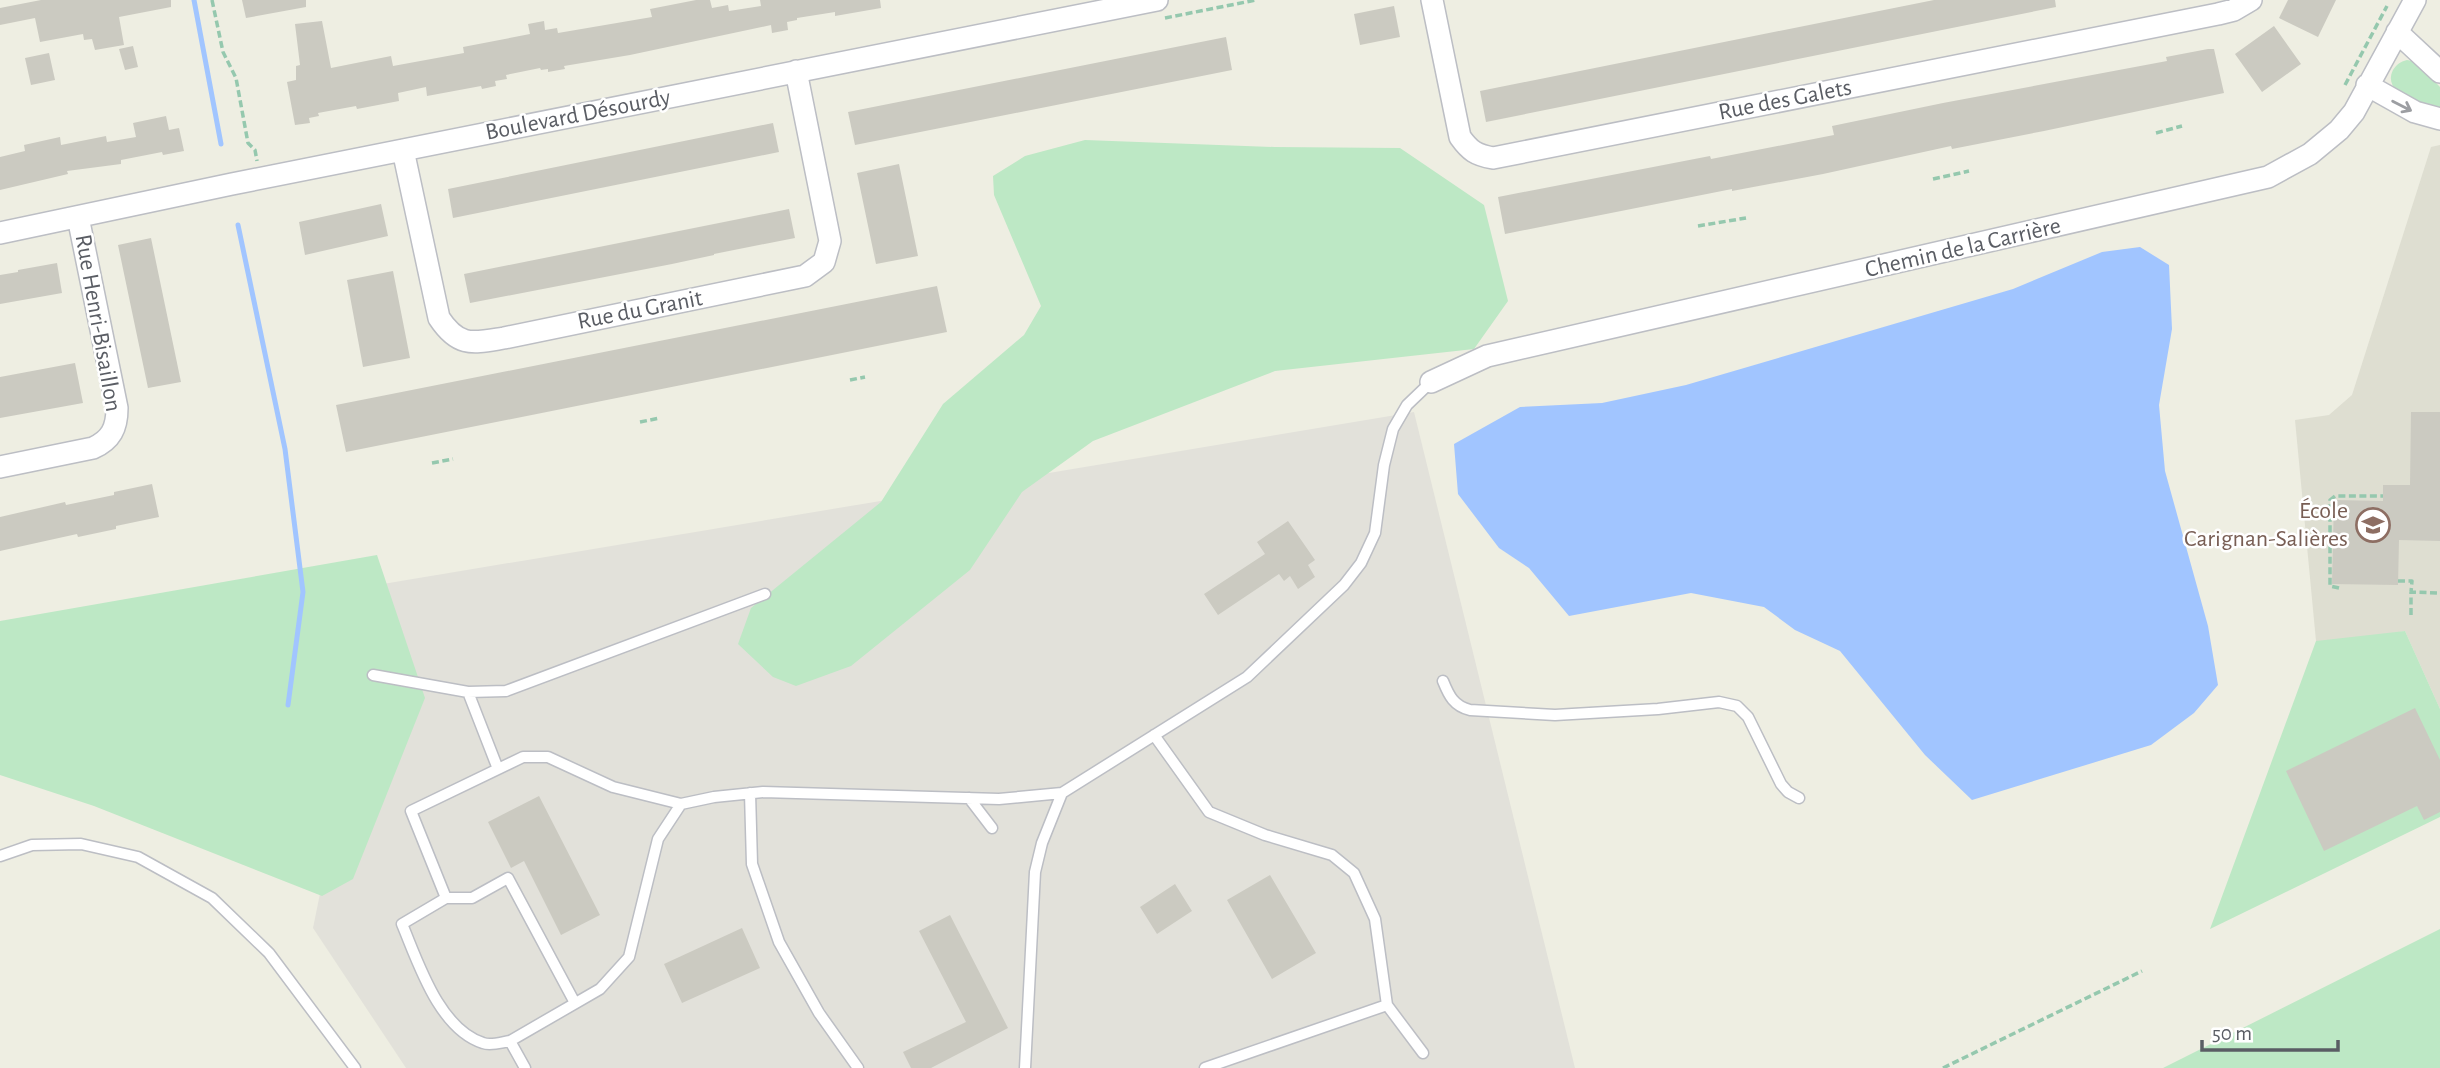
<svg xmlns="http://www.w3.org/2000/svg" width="2440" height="1068" font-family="'Alegreya Sans',sans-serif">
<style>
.industrial{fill:#e2e1da}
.education{fill:#deded1}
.green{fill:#bde8c5}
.water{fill:#a1c5ff}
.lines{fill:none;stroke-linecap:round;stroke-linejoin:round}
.stream{stroke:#a1c5ff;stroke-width:5}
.building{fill:#cbcac1}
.service-casing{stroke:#bcbec4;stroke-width:13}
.minor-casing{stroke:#bcbec4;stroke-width:24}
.path{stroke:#95c8ae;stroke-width:3.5;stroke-dasharray:7 3.5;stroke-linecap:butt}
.service{stroke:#fff;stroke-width:10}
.minor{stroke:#fff;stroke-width:21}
.oneway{stroke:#9c9ea2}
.labels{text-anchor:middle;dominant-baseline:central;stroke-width:5;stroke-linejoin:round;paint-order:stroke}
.street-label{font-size:24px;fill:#5a5d64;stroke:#fff}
.education-label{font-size:24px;fill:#785e54;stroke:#fff;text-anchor:end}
</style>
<rect width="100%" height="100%" fill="#eeeee2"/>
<!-- industrial -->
<path class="industrial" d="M1414,412L1575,1068H406L313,928L383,584Z"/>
<!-- education -->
<path class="education" d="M2440,145V709L2405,631L2342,642L2316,641L2295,420L2329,415L2352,395L2431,147Z"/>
<!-- green -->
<path class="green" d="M2407,60C2421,62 2430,77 2440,87V109C2423,106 2381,94 2393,70C2397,64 2400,62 2407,60Z
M1085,140L1275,147L1400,148L1484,205L1508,301L1474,349L1275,371L1093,441L1022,492L970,570L851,666L796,686L773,677L738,644L751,608L881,502L943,404L1024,335L1041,306L994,195L993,176L1025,156Z
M377,555L425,698L353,879L322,896L94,806L0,775V621Z
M2405,631L2440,709V817L2210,929L2316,641Z
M2440,929V1068H2163Z"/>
<!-- water -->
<path class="water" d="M2140,247L2169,265L2172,329L2159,405L2165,471L2208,626L2218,685L2194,713L2151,745L1972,800L1925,755L1840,651L1795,630L1764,607L1691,593L1569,616L1529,568L1499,548L1458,494L1454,444L1520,407L1602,403L1686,385L2013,289L2102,252Z"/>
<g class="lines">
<!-- stream -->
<path class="stream" d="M194,0L221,144
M238,225L285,449L303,592L288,705"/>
</g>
<!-- building -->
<path class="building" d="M41,0H171V7L119,17L124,45L95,50L92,39L84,40L83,34L40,42L35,18L0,25V8Z
M242,0H306V7L246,18Z
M696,0H710L712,8L728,5L729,11L761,6L760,0H880L881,8L835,16V12L797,18V20L787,22L788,30L772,33L771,25L630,55L564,66L565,69L548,72V69L541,70L540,68L506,75L507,79L495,81L496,86L482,89L481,86L427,96L426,87L398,93L399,101L357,109L356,106L318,113L319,116L309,118L310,123L295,125L287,82L296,80V66L300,65L295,24L322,21L331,68L391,56L393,66L464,53L463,47L530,34L528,24L544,21L545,30L557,28L558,33L652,17L650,9Z
M1934,0H2055L2056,7L1486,122L1480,91Z
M2288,0H2336L2318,37L2279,18Z
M1394,6L1400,37L1360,45L1354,14Z
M2274,26L2301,64L2262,92L2235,54Z
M1226,37L1232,70L855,145L848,112Z
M133,46L138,67L125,70L119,49Z
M2208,49H2214L2224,93L2044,131L1952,149L1951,146L1823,174L1732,191V189L1505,234L1498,197L1710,156L1711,159L1834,135L1832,126L1943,103L2167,61L2166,57Z
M49,53L55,80L31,85L25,58Z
M166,116L169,130L179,128L184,151L163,155L162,152L121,160V164L67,171L68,174L0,190V157L25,151L24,145L60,137L61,145L106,136L107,142L136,137L133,123Z
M773,123L779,152L453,218L448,189Z
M899,164L918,256L876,264L857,173Z
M381,204L388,236L305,255L299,222Z
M789,209L795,238L714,254V255L672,264L470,303L464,274Z
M151,238L181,382L148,388L118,245Z
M57,263L62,293L0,304V275L18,272V270Z
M393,271L410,358L363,367L347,280Z
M937,286L947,332L346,452L336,405Z
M75,363L83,403L0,418V377Z
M2411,412H2440V541L2399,540L2398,585L2332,584L2334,500L2383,501V485H2410Z
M152,484L159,517L116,526V529L78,537L77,534L0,551V517L65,502L66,505L114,495V492Z
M1288,521L1315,560L1308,565L1315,577L1298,589L1290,576L1284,581L1279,574L1218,615L1204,594L1265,554L1257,542Z
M2415,708L2440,760V812L2424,820L2417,806L2324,851L2286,771Z
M539,796L600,915L561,935L524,861L511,868L488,822Z
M1270,875L1316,953L1272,979L1227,900Z
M1175,884L1192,911L1157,934L1140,907Z
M950,915L1008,1028L931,1068H911L903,1052L966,1022L919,931Z
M742,928L760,968L682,1003L664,964Z"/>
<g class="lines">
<!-- service casing -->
<g class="service-casing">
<path id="service" d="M373,675L468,692L498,769
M1443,681C1449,696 1454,706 1470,710L1555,715L1658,709L1719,702L1737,706L1748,717L1781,784L1788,792L1799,798
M468,692L506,691L765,594
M1154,735L1209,812L1265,835L1332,855L1354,873L1375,919L1387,1005
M750,793L752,864L779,942L819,1013L858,1068
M969,798L992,828
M0,856L32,845L81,844L138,857L212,898L269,953L355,1068
M446,898L411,811L523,757H548L613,787L681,804L714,797L763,792L999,799L1062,793
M510,1041C502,1042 491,1046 483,1043C439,1029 418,962 402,924L446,898H472L508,878L575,1003
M525,1068L510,1041L600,989L629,957L658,839L681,804
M1025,1068L1035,872L1042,843L1062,793L1247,677L1344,585L1361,563L1375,533L1384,465L1393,429L1407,405L1431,382
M1205,1068L1387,1005L1423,1053"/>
</g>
<!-- minor casing -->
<g class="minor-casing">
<path id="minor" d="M1432,0L1460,137C1470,151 1476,155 1493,158L2218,14L2234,10L2251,0
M2397,32L2440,72
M2367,85L2415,112L2440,119
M403,150L439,318C459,348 473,343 504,338L805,276L824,262L830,241L796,71
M0,233L232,184L1157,0
M1431,382L1487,356L2268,177L2310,154L2339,130L2354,112L2415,0
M0,467L93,448C111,440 117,428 117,408L78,217"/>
</g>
<!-- path -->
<path class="path" d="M212,0L223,52L236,78L248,143L255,150L257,161
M1165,18L1256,0
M2345,85L2387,6
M2156,133L2182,126
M1933,179L1969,171
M1698,226L1746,218
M850,380L865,377
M640,422L660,418
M432,463L453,459
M2398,581H2412L2411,592
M2339,588L2330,586V500L2335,496H2383
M2411,615V592L2440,593
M1943,1068L2142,971"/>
<!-- service -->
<use href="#service" class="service"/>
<!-- minor -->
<use href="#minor" class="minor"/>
</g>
<!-- one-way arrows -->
<defs><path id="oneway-shaft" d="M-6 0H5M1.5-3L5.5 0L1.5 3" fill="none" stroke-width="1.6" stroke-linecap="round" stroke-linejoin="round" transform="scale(1.75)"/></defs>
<use class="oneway" href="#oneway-shaft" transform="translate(2402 106) rotate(27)"/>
<!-- icons -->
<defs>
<g id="school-ring" transform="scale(1.75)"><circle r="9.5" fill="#fff" stroke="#8d6e63" stroke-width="1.5"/><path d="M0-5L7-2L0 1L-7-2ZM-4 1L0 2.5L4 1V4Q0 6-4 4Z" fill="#8d6e63"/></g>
</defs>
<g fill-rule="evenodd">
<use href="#school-ring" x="2373" y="525"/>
</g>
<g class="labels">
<!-- street labels -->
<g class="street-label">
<text transform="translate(1785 100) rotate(-11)">Rue des Galets</text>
<text transform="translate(578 115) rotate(-11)">Boulevard Désourdy</text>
<text transform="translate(1963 248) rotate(-13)">Chemin de la Carrière</text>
<text transform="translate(640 310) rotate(-11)">Rue du Granit</text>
<text transform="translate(98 323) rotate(80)">Rue Henri-Bisaillon</text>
</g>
<!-- education labels -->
<g class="education-label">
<text x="2348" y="511">École<tspan x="2348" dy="28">Carignan-Salières</tspan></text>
</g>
</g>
<!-- scale -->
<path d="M2202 1040v10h136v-10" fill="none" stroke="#5a5d64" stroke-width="3.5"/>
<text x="2212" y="1040" font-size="21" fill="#5a5d64" stroke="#ffffff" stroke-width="5" paint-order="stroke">50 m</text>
</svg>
